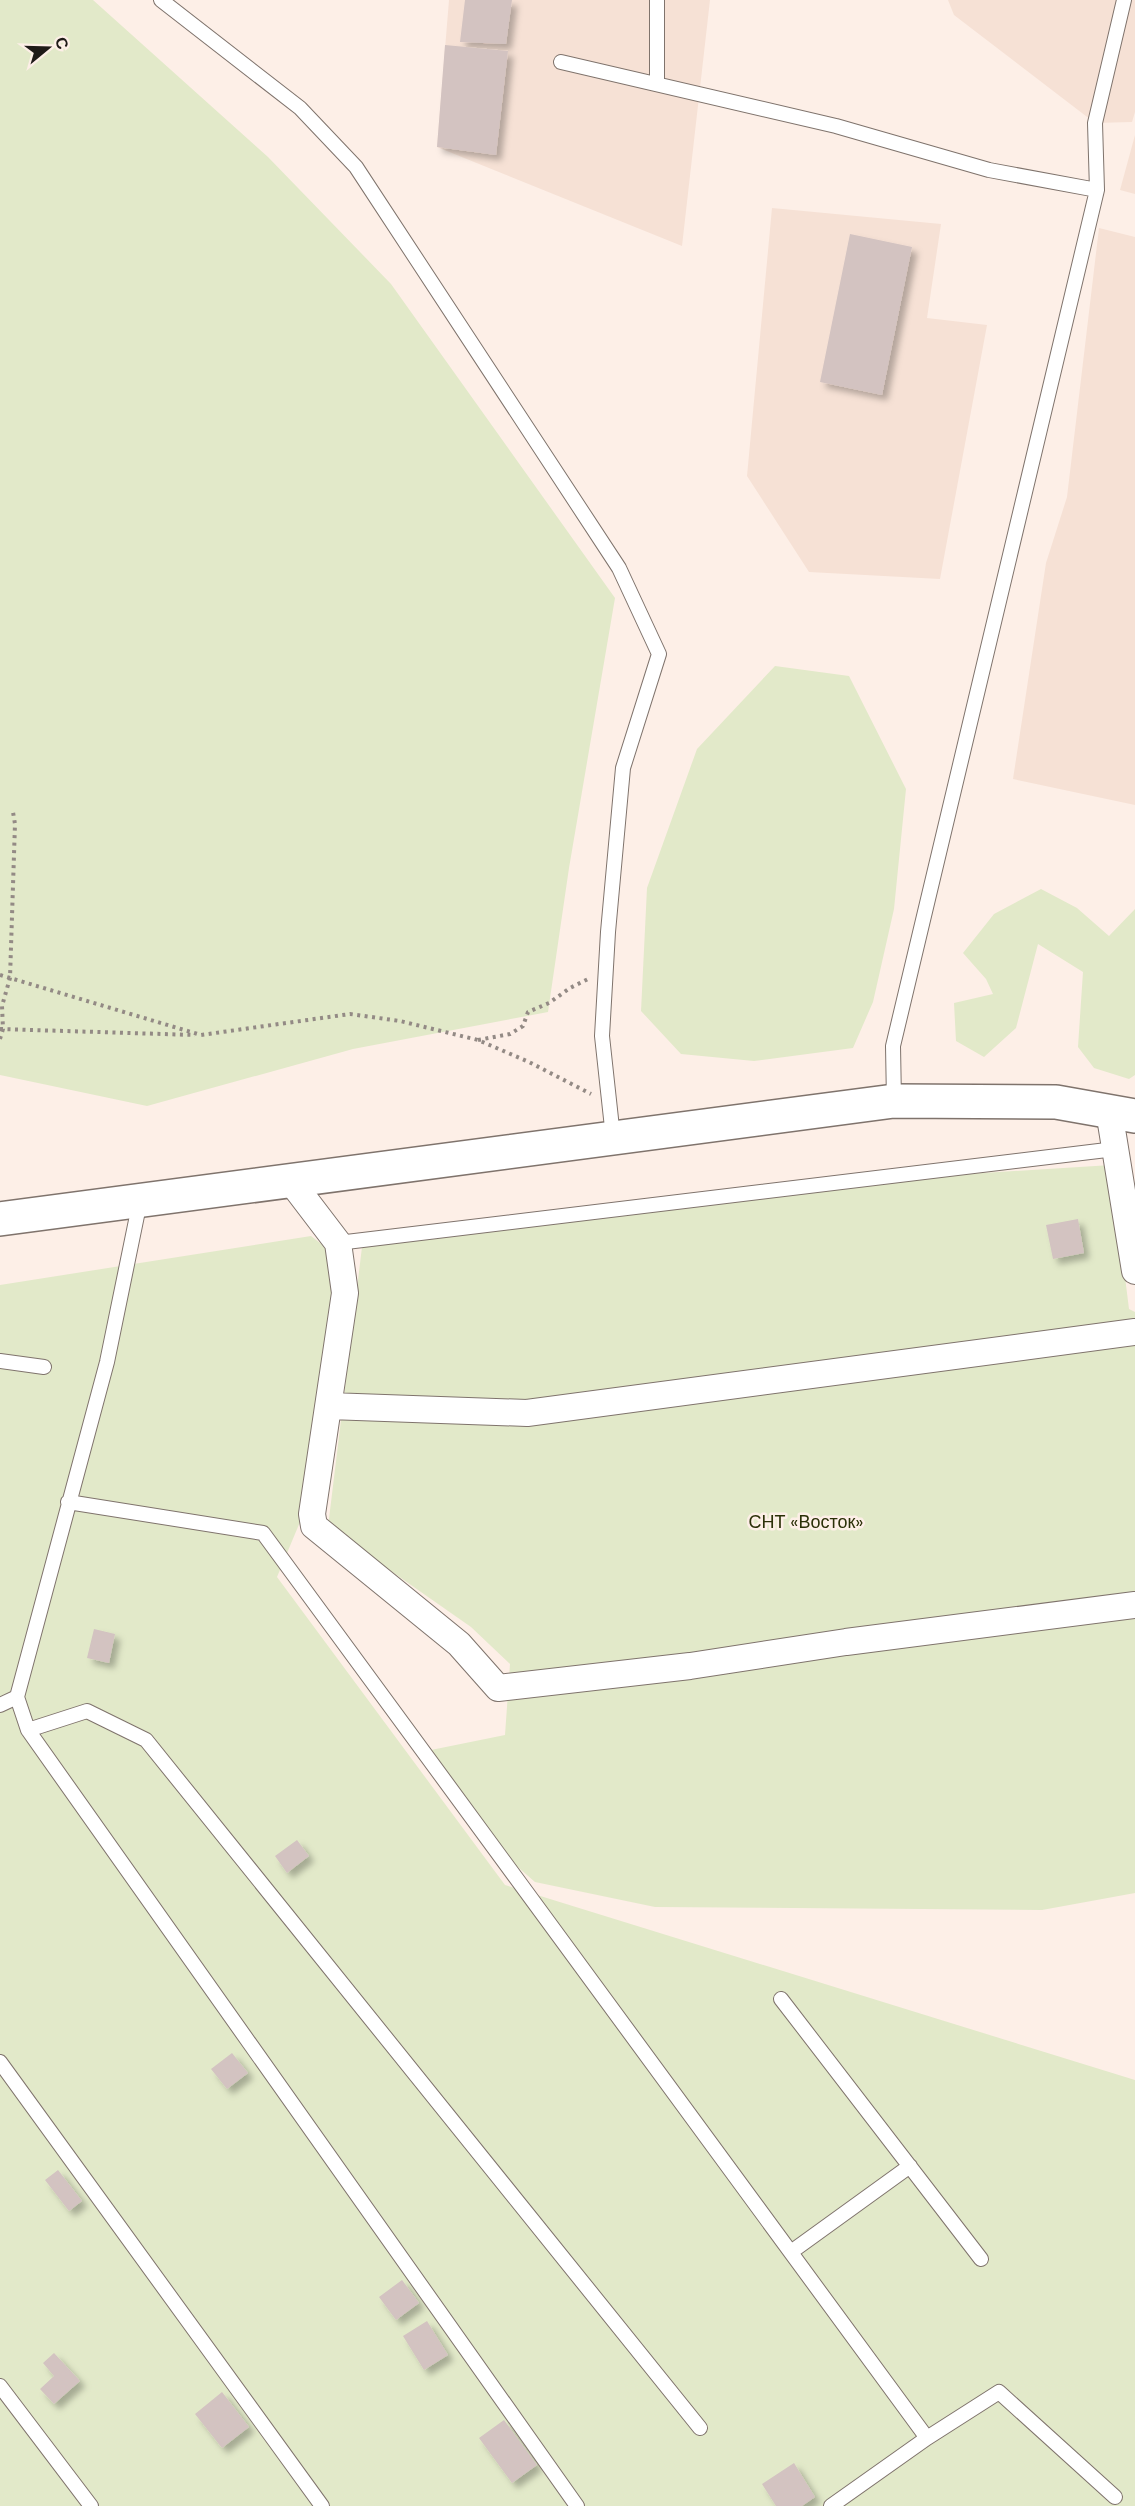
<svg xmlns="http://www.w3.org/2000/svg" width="1135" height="2506" font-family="'DM Sans',sans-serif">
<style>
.built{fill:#f6e1d5}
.green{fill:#e2e9c9}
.building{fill:#d3c3c1;filter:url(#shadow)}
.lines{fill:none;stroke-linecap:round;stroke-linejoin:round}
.lane-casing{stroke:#7f736c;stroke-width:16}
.street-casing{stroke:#7f736c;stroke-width:28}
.secondary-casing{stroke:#7f736c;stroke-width:36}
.path{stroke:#938a85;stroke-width:4;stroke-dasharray:3 4.5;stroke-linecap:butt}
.lane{stroke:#fff;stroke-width:14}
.street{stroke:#fff;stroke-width:26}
.secondary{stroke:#fff;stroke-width:33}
.labels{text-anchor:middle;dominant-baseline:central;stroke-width:5;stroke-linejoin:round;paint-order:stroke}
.park-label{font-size:18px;fill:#2b3008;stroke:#fdefe7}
</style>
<defs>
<filter id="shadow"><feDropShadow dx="5.5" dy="5.5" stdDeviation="3" flood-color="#0004"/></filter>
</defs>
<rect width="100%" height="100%" fill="#fdefe7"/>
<!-- built -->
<path class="built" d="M449,0H710L682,246L437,147Z
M948,0H1135V112L1132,122L1095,123L954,15Z
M1135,135V194L1120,190Z
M772,208L941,224L927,318L987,325L940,579L809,572L747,476Z
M1099,228L1135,237V805L1013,779L1046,563L1067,497Z"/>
<!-- green -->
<path class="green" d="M0,0H93L268,157L391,284L615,598L569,868L548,1012L353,1049L147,1106L0,1075Z
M775,666L849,676L906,789L894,909L873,1002L853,1048L754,1061L681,1054L641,1011L647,888L697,749Z
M1041,889L1077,908L1109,936L1135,909V1075L1129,1079L1094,1068L1078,1047L1083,972L1038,944L1016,1028L984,1057L956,1041L954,1003L993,994L986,979L963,953L994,914Z
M1111,1165L1129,1309L1135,1312V1893L1042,1910L655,1907L535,1882L504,1855L431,1750L505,1735L510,1664L471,1627L328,1527L362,1247L967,1174Z
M311,1236L337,1256L343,1305L300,1522L277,1577L505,1885L1135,2080V2506H0V1285Z"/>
<!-- building -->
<path class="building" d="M465,0H512L506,44L460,42Z
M445,45L508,51L496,155L437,147Z
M850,234L912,247L882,395L820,382Z
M1078,1219L1084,1253L1053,1259L1046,1225Z
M94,1629L115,1634L109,1663L87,1658Z
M297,1840L309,1856L287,1873L275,1856Z
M232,2053L248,2073L227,2089L211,2069Z
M58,2170L82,2201L69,2211L45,2180Z
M402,2280L419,2303L396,2320L379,2297Z
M427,2321L448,2355L424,2370L403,2336Z
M54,2353L80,2381L54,2404L40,2389L54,2376L43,2363Z
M222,2392L249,2427L222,2448L195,2414Z
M504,2420L537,2465L512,2483L479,2438Z
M794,2463L815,2497L802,2506H776L762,2484Z"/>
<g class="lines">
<!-- lane casing -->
<g class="lane-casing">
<path id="lane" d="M161,0L300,108L356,167L619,568L659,654L623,768L608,932L602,1036L613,1137
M561,62L836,126L989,170L1097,190
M657,84V0
M894,1101L893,1046L1097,190L1095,123L1124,0
M338,1243L1115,1149
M0,1361L44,1367
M68,1502L263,1533L927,2438
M17,1697L107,1362L140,1201
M0,1705L17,1697L28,1730L577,2506
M28,1730L87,1711L146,1740L700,2428
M781,1999L981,2259
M0,2062L322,2506
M791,2252L910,2166
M0,2386L91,2506
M831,2506L927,2438L999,2392L1115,2497"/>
</g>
<!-- street casing -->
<g class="street-casing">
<path id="street" d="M1109,1111L1135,1271
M290,1180L338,1243L345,1293L312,1514L314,1526L459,1644L498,1688L690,1666L846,1642L1135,1605
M329,1406L527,1413L1135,1332"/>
</g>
<!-- secondary casing -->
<g class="secondary-casing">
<path id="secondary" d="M0,1219L894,1101L1056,1102L1135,1116"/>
</g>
<!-- path -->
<path class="path" d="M0,975L201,1035L350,1014L400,1021L478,1040L529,1062L591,1094
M0,1029L195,1035
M0,1039L3,1029L2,1006L10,978L15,824L13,812
M478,1040L510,1034L523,1026L528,1012L549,1003L570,988L590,978"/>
<!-- lane -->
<use href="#lane" class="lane"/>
<!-- street -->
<use href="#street" class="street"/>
<!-- secondary -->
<use href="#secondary" class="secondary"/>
</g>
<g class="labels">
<!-- park labels -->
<g class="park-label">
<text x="806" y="1522">СНТ «Восток»</text>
</g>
</g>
<!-- north arrow -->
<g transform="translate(48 48) rotate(71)" stroke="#fdefe7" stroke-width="4.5" paint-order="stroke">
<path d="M0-4.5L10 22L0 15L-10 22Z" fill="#1f1a18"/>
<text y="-9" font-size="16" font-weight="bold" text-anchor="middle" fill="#1f1a18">С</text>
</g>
</svg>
